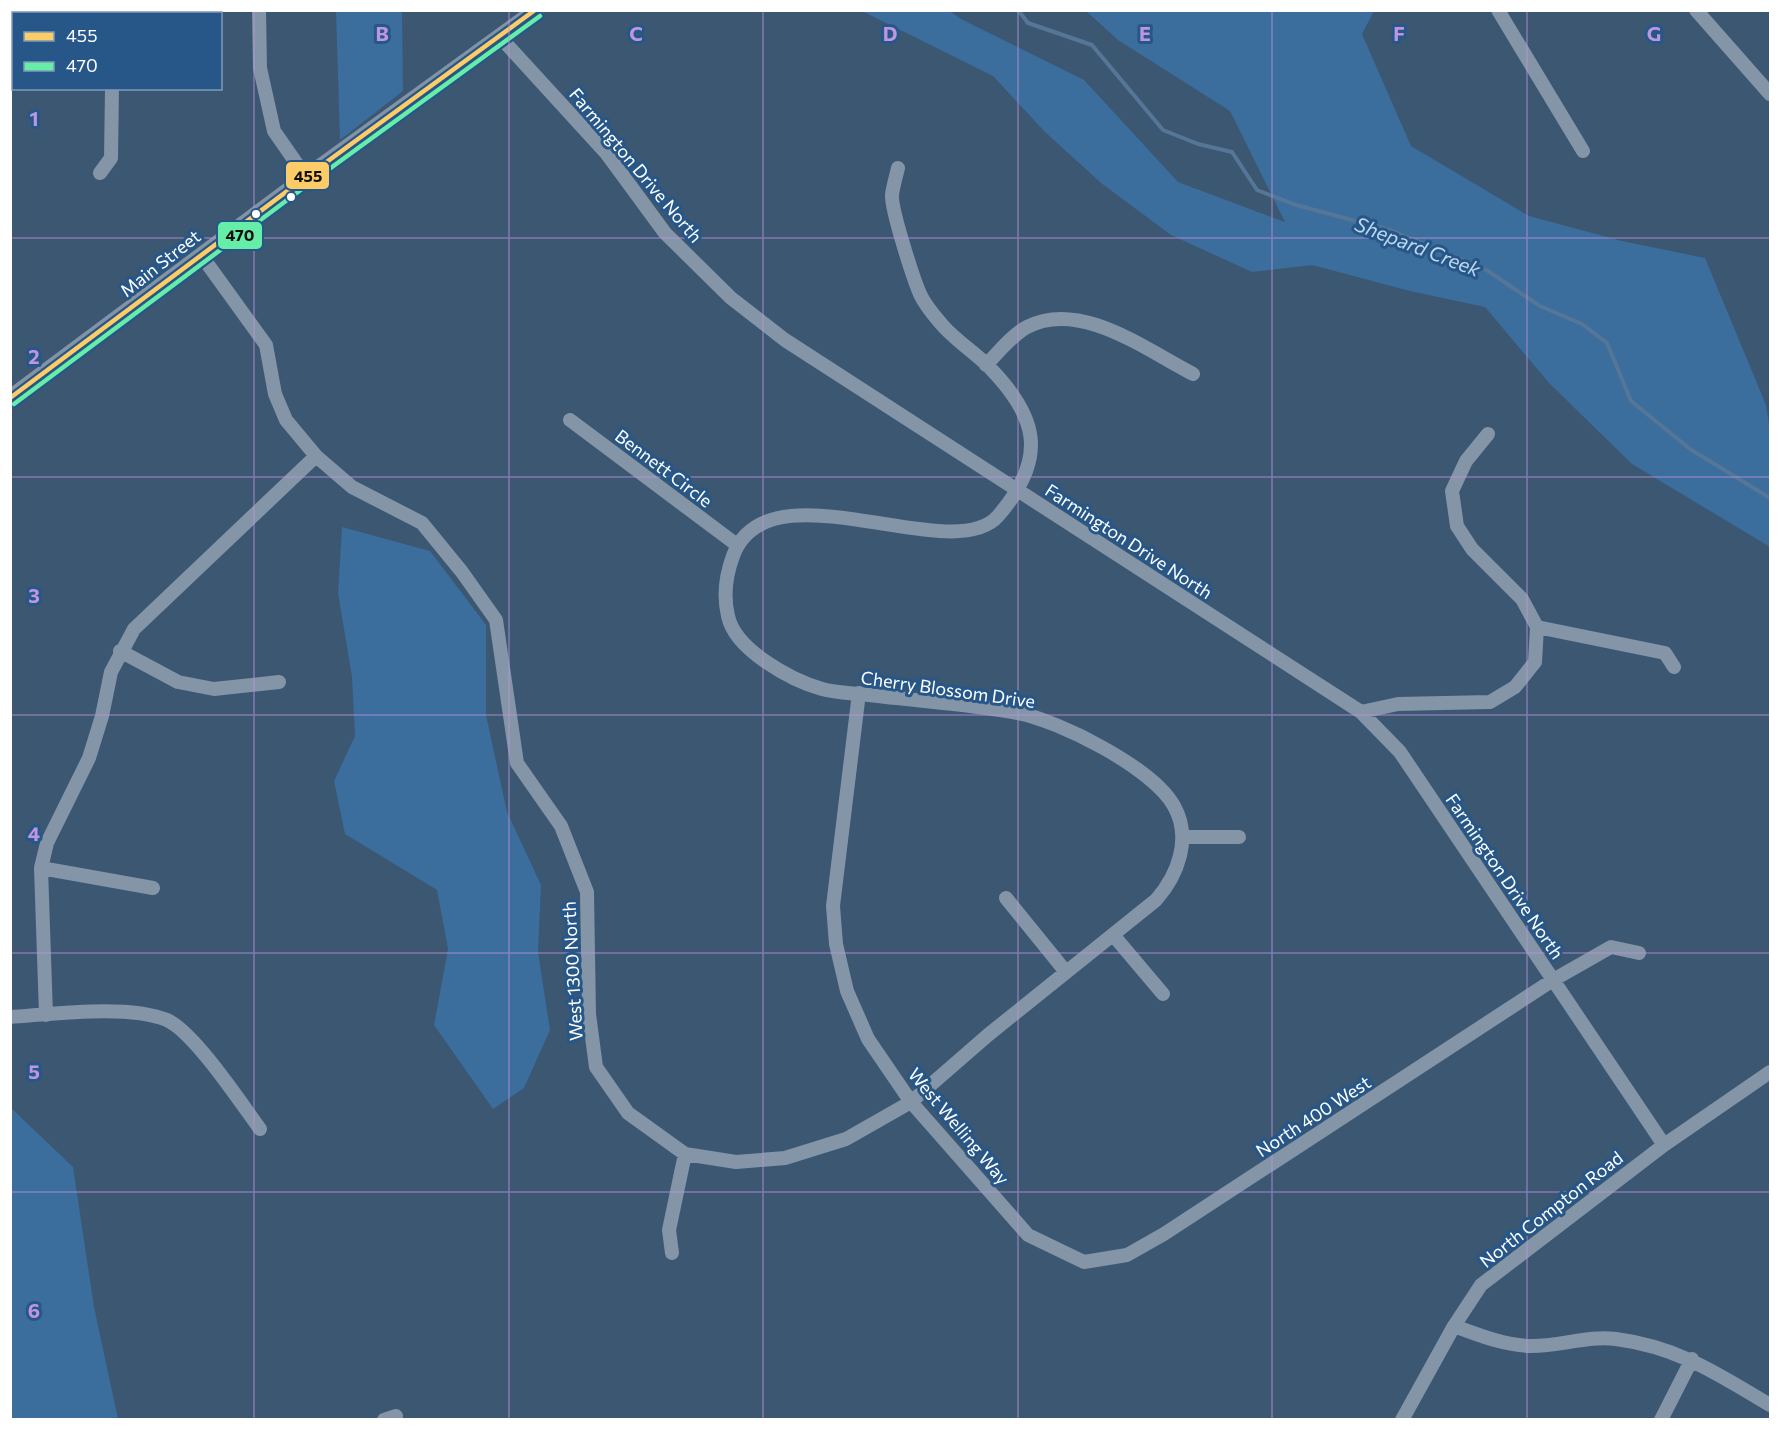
<svg xmlns="http://www.w3.org/2000/svg" width="1781" height="1430" font-family="Commissioner,sans-serif">
<style>
.green{fill:#3b6d9d}
.lines{fill:none;stroke-linecap:round;stroke-linejoin:round}
.stream{stroke:#557697;stroke-width:4}
.minor{stroke:#8395a7;stroke-width:14}
.major{stroke:#8293a5;stroke-width:16}
.bus-1-casing{stroke:#265788;stroke-width:9}
.bus-2-casing{stroke:#265788;stroke-width:9}
.bus-1{stroke:#fdcc66;stroke-width:4.5}
.bus-2{stroke:#66eda8;stroke-width:4.5}
.grid{fill:none;stroke:#bd96df;stroke-width:1.5;stroke-opacity:0.55}
.bus-dot{fill:#fff;stroke:#265788;stroke-width:2}
.labels{text-anchor:middle;dominant-baseline:central;stroke-width:6;stroke-linejoin:round;paint-order:stroke}
.street-label{font-size:18px;fill:#fff;stroke:#265788}
.water-label{font-size:20px;font-style:italic;fill:#bed8f0;stroke:#265788}
.grid-label{font-size:20px;text-anchor:middle;font-weight:bold;fill:#bd96df;stroke:#265788;stroke-width:6;stroke-linejoin:round;paint-order:stroke}
.line-badge{stroke:#265788;stroke-width:2}
.pale-badge-label{font-size:16px;text-anchor:middle;font-weight:bold;fill:#111}
</style>
<rect width="100%" height="100%" fill="#3c5772"/>
<!-- green -->
<path class="green" d="M336,11H402L403,91L340,140Z
M862,11H950L961,19L1084,80L1178,182L1285,222L1230,111L1118,40L1086,11H1374L1362,34L1411,146L1529,216L1622,241L1705,258L1766,405L1770,431V547L1632,464L1549,383L1485,307L1410,291L1312,265L1252,272L1171,235L1101,183L1045,132L993,76Z
M342,527L430,551L486,625V715L507,812L541,885L538,952L550,1030L524,1088L493,1109L434,1025L448,949L437,890L345,834L334,781L355,736L352,677L338,593Z
M11,1108L73,1167L94,1307L118,1419H11Z"/>
<g class="lines">
<!-- stream -->
<path class="stream" d="M1018,10L1028,23L1092,45L1163,130L1198,144L1232,152L1257,190L1296,205L1390,230L1485,269L1540,306L1582,324L1607,343L1631,401L1690,449L1770,498"/>
<!-- minor -->
<path class="minor" d="M259,10L260,68L274,131L306,177
M1498,10L1583,151
M1696,10L1770,94
M112,14V10
M500,37L607,154L665,233L731,298L785,340L1361,712L1400,752L1664,1145
M100,173L111,158L112,88
M201,255L266,345L275,394L286,420L316,456L352,487L422,523L462,572L496,620L517,763L561,826L587,892L589,1014L596,1067L628,1113L685,1154L736,1162L785,1158L846,1139L911,1102L988,1035L1156,900C1178,875 1192,838 1174,806C1153,768 1060,721 1018,713C970,704 918,701 869,695C854,693 836,693 822,689C791,680 735,650 728,616C723,595 726,575 733,556C767,461 952,569 998,516C1049,457 1038,415 985,363C972,351 956,340 944,327C936,318 925,305 920,294C913,278 891,209 892,195C893,186 896,177 898,168
M986,365C998,353 1012,335 1027,327C1080,299 1146,350 1193,374
M570,420L737,545
M1537,627L1665,653L1674,667
M120,651L178,682L214,689L279,682
M859,693L833,906L836,944L847,991L868,1039L911,1102L1028,1235L1084,1262L1127,1255L1164,1234L1553,980L1611,947L1639,953
M1361,712L1398,704L1490,702L1515,687L1535,662L1537,627L1522,599L1472,549L1457,526L1452,491L1466,461L1488,434
M1183,837H1239
M41,868L153,888
M1006,898L1066,972
M1114,936L1163,994
M46,1015L41,868L47,843L89,758L102,716L111,672L134,629L316,456
M10,1017C54,1014 128,1004 167,1020C194,1032 241,1103 260,1129
M672,1253L669,1230L685,1154
M1454,1326C1479,1335 1503,1345 1529,1346C1558,1347 1588,1335 1616,1339C1678,1347 1718,1374 1770,1405
M384,1420L396,1416
M1402,1420L1454,1326L1481,1285L1664,1145L1770,1072
M1661,1420L1692,1359"/>
<!-- major -->
<path class="major" d="M10,398L306,177L536,10"/>
<!-- bus-1 casing -->
<g class="bus-1-casing">
<path id="bus-1" d="M10,398L306,177L535,10"/>
</g>
<!-- bus-2 casing -->
<g class="bus-2-casing">
<path id="bus-2" d="M14,404L310,183L540,16"/>
</g>
<!-- bus-1 -->
<use href="#bus-1" class="bus-1"/>
<!-- bus-2 -->
<use href="#bus-2" class="bus-2"/>
</g>
<!-- grid -->
<path class="grid" d="M254,10V1420M509,10V1420M763,10V1420M1018,10V1420M1272,10V1420M1527,10V1420M10,238H1770M10,477H1770M10,715H1770M10,953H1770M10,1192H1770"/>
<!-- markers -->
<g class="bus-dot">
<circle cx="291" cy="197" r="5"/>
<circle cx="256" cy="214" r="5"/>
</g>
<g class="labels">
<!-- street labels -->
<g class="street-label">
<text transform="translate(636 165) rotate(50)">Farmington Drive North</text>
<text transform="translate(160 263) rotate(-38)">Main Street</text>
<text transform="translate(664 468) rotate(37)">Bennett Circle</text>
<text transform="translate(1129 541) rotate(33)">Farmington Drive North</text>
<text transform="translate(948 689) rotate(8)">Cherry Blossom Drive</text>
<text transform="translate(1505 876) rotate(56)">Farmington Drive North</text>
<text transform="translate(572 971) rotate(-93)">West 1300 North</text>
<text transform="translate(1313 1116) rotate(-33)">North 400 West</text>
<text transform="translate(959 1126) rotate(50)">West Welling Way</text>
<text transform="translate(1551 1209) rotate(-38)">North Compton Road</text>
</g>
<!-- water labels -->
<g class="water-label">
<text transform="translate(1418 246) rotate(21)">Shepard Creek</text>
</g>
</g>
<g class="grid-label">
<text x="382" y="41">B</text>
<text x="636" y="41">C</text>
<text x="890" y="41">D</text>
<text x="1145" y="41">E</text>
<text x="1399" y="41">F</text>
<text x="1654" y="41">G</text>
<text x="34" y="126">1</text>
<text x="34" y="364">2</text>
<text x="34" y="603">3</text>
<text x="34" y="841">4</text>
<text x="34" y="1079">5</text>
<text x="34" y="1318">6</text>
</g>
<g class="line-badge">
<rect x="285" y="161" width="45" height="29" rx="6" fill="#fdcc66"/>
<rect x="217" y="221" width="46" height="29" rx="6" fill="#66eda8"/>
</g>
<g class="pale-badge-label">
<text x="308" y="182">455</text>
<text x="240" y="241">470</text>
</g>
<!-- border -->
<rect width="1781" height="1430" fill="none" stroke="#ffffff" stroke-width="24"/>
<!-- legend -->
<rect x="12" y="12" width="210" height="78" fill="#265788" stroke="#7d9ab8" stroke-width="1.5"/>
<rect x="24" y="32" width="30" height="9" fill="#fdcc66" stroke="#7d9ab8" stroke-width="1.5"/>
<text x="66" y="42" font-size="18" fill="#ffffff">455</text>
<rect x="24" y="62" width="30" height="9" fill="#66eda8" stroke="#7d9ab8" stroke-width="1.5"/>
<text x="66" y="72" font-size="18" fill="#ffffff">470</text>
</svg>
